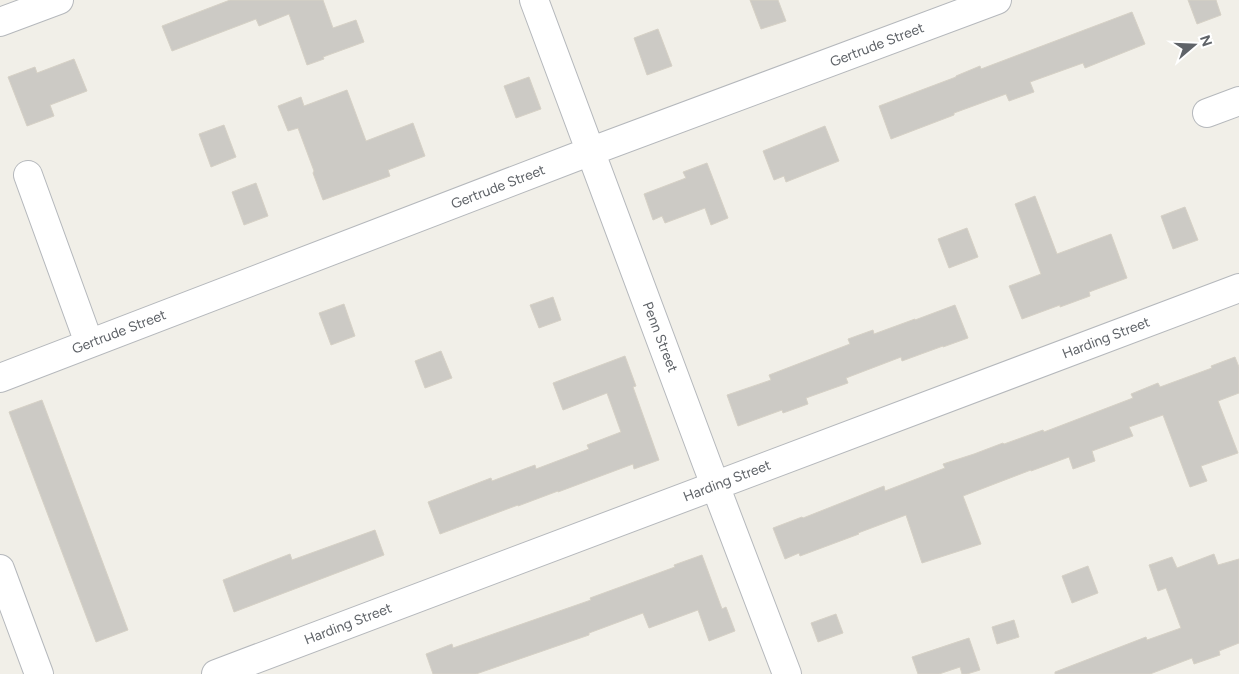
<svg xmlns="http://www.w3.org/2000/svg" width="1239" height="674" font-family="Figtree,sans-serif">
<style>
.building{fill:#cccac5;stroke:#d6d1c6}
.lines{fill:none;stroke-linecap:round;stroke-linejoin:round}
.minor-casing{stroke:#b5b8bc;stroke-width:30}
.minor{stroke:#fff;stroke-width:28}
.labels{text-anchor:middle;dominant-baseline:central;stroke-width:4;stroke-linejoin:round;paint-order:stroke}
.street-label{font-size:14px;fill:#5f6368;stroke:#fff}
</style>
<rect width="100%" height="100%" fill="#f1efe8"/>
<!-- building -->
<path class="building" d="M230,0H323L333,28L356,20L364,42L323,57L324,59L307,65L289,14L259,26L256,19L172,51L162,26Z
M750,0H778L786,21L761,29Z
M1188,0H1216L1221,15L1197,24Z
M1132,12L1145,44L1085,68L1083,63L1030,82L1034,92L1009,101L1006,94L954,113V115L891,139L879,106L956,77V76L980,66L981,69Z
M658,29L672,66L647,75L634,38Z
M74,59L87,91L50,105L54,116L27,126L8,77L35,67L37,73Z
M529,77L541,109L516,118L504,86Z
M347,90L366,141L413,123L425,156L388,170L390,176L323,200L313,173L314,171L298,128L288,131L278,106L301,97L304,106Z
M224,125L236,157L211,167L199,134Z
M825,126L839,161L786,182L784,176L774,180L763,151Z
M707,163L728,218L711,225L705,208L665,223L662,216L653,220L644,194L686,178L683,172Z
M256,183L268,216L244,225L232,192Z
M1035,196L1057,254L1111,234L1127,278L1089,292L1090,296L1060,307V305L1022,319L1009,286L1041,274L1015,204Z
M1185,207L1198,240L1173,249L1161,216Z
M967,228L978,257L949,268L938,239Z
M553,297L561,320L539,328L530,305Z
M344,304L355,336L331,345L319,313Z
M955,305L968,338L943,347V346L902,361L901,357L846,378L848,383L806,398L808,404L783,413L782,410L738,426L727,395L771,380L769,375L850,344L848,339L873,330L874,334L915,319V320Z
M441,351L452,378L425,388L415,361Z
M625,356L636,386L633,387L659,460L634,469L633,464L558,492V491L518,506V505L440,534L428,502L491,478L492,481L535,465L536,469L589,449L587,445L621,432L607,393L563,410L553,383Z
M1235,357L1239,367V393L1218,401L1238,453L1201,466L1207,481L1190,487L1163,415L1129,427L1133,436L1092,451L1095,461L1073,469L1069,457L1031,471V470L963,496L981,544L922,563L906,515L858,533L859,534L800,556L799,553L785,559L773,528L802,517L803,518L884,486L885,491L945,468L943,464L974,454L1003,443L1004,444L1043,430L1044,432L1133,398L1131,394L1158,383L1160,387L1212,368L1211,366Z
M42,400L128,630L96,642L9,412Z
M375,530L384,555L234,612L223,580L290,554L292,560Z
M1214,554L1218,565L1239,559V643L1219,651L1220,655L1194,664L1192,658L1150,674H1055V672L1146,637L1147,640L1181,628L1166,588L1158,591L1149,565L1172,557L1177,568Z
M702,555L722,609L726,607L735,631L709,641L698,610L649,628L643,613L589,633V635L476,674H433L426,654L452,644L453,648L591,600L590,598L675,567L674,565Z
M1088,566L1098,593L1072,603L1062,576Z
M836,614L843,633L818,642L811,623Z
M1014,620L1019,637L997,644L992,627Z
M969,638L980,670L967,674H962L960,667L939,674H918L912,657Z"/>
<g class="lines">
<!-- minor casing -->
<g class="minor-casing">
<path id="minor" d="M534,0L707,464L787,674
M0,22L59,0
M1207,113L1239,101
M28,175L89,343
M0,378L573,158L997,0
M0,569L39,674
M216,674L1239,288"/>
</g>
<!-- minor -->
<use href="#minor" class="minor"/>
</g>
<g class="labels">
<!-- street labels -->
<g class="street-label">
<text transform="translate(877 45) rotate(-21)">Gertrude Street</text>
<text transform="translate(498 187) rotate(-21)">Gertrude Street</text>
<text transform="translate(119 332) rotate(-21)">Gertrude Street</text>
<text transform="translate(660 337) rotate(69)">Penn Street</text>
<text transform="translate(1106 338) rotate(-21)">Harding Street</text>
<text transform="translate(727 481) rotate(-21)">Harding Street</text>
<text transform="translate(348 624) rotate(-21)">Harding Street</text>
</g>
</g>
<!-- north arrow -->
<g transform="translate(1194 45) rotate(71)" stroke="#ffffff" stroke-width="4" paint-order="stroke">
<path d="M0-4L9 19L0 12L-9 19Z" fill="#5f6368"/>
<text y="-8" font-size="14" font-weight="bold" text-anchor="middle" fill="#5f6368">N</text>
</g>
</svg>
